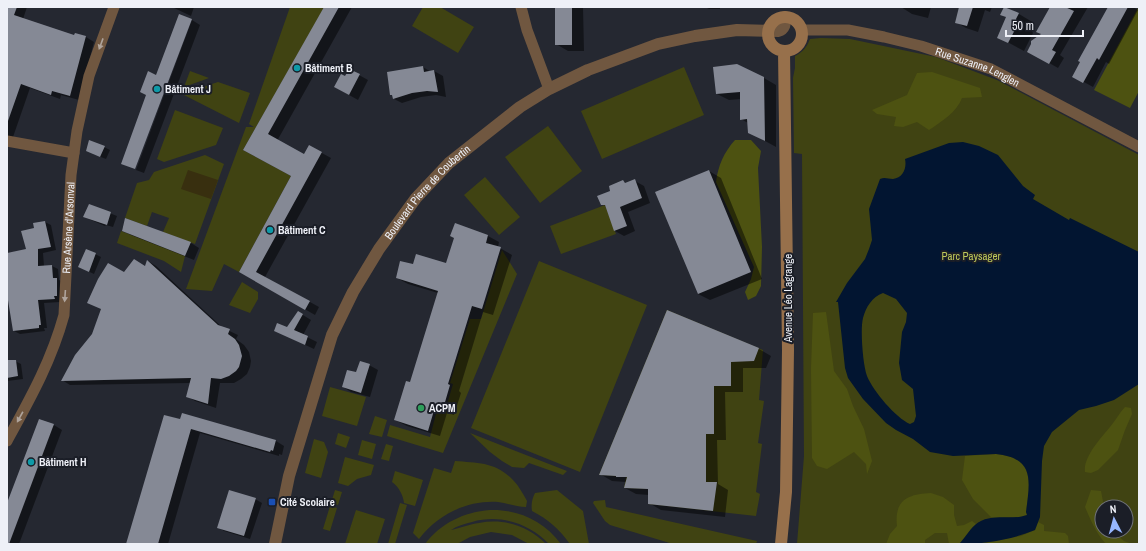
<svg xmlns="http://www.w3.org/2000/svg" width="1146" height="551" font-family="'Archivo Narrow',sans-serif">
<style>
.green{fill:#404312;fill-rule:evenodd}
.forest{fill:#4d5211}
.sand{fill:#382f0f}
.water{fill:#021531;fill-rule:evenodd}
.shadow{fill:#0007}
.building{fill:#858995}
.lines{fill:none;stroke-linecap:round;stroke-linejoin:round}
.minor{stroke:#705740;stroke-width:11}
.tertiary{stroke:#705740;stroke-width:12}
.secondary{stroke:#97704b;stroke-width:12}
.oneway{fill:#afa49c}
.culture-dot{fill:#0f9aa8;stroke:#1b1e27;stroke-width:1.5}
.leisure-dot{fill:#2e9e5b;stroke:#1b1e27;stroke-width:1.5}
.transit-dot{fill:#1a4fb4;stroke:#1b1e27;stroke-width:1.5}
.labels{text-anchor:middle;dominant-baseline:central;stroke-width:4;stroke-linejoin:round;paint-order:stroke}
.poi-label{font-size:11px;font-weight:bold;fill:#eef0f7;stroke:#1b1e27;text-anchor:start}
.street-label{font-size:11px;fill:#eef0f7;stroke:#1b1e27}
.park-label{font-size:11px;fill:#c0c95a;stroke:#1b1e27}
</style>
<rect width="100%" height="100%" fill="#252831"/>
<!-- green -->
<path class="green" d="M290,7L324,8L243,150L291,176L239,272L224,264L212,291L186,289L246,127H254L249,124Z
M423,7H440L474,27L458,53L412,26Z
M821,38L850,39L936,57L997,80L1139,155V544H797L804,456L802,154L794,153L793,78L795,68V56C803,52 807,47 810,39ZM1102,507H1126V531H1102Z
M684,67L704,115L602,159L581,111Z
M190,71L209,78L184,87Z
M218,82L250,93L239,123L182,94Z
M175,110L223,128L216,145L164,162L157,159Z
M548,126L582,171L540,203L505,157Z
M205,155L224,164L195,244L163,232L169,218L152,212L147,226L125,218L137,183L149,180L154,172Z
M485,177L520,217L499,235L464,195Z
M605,205L616,234L561,254L550,226Z
M121,231L185,256L181,272L164,261L117,243Z
M502,250L517,274L443,453L387,436L390,425L430,437L437,410L445,411L453,384L450,383L470,319H481Z
M539,261L647,305L580,472L471,428Z
M242,282L258,292V299L250,313L229,305Z
M667,310L763,350L759,400L764,401L758,443L762,444L756,492L760,494L756,516L648,504V489L624,488L626,477C617,477 609,475 599,475Z
M330,387L366,397L357,426L322,416Z
M375,416L387,420L382,437L369,434Z
M338,433L350,437L346,448L335,444Z
M470,433L567,471L563,475L529,463L524,468L512,467L502,461L490,452Z
M314,439L324,442L328,452L321,478L305,473Z
M362,440L376,444L372,459L358,455Z
M386,444L393,446L389,461L381,459Z
M345,457L374,465L371,475L357,479L348,486L338,483Z
M455,461C478,463 496,462 513,480C519,486 523,494 527,501L526,507C517,507 507,503 498,502C467,500 437,515 419,539L413,533L434,468L451,473Z
M395,471L423,480L415,506L404,503C403,495 399,487 392,482Z
M335,490L342,492L338,505L331,503Z
M557,490L583,511L589,544H570C560,530 548,519 532,511C531,504 532,499 535,493Z
M605,500L606,507L757,541L756,544H673L610,525L605,521L593,503L594,501Z
M400,503L407,505L395,544H388Z
M330,506L337,508L330,531L323,529Z
M356,510L385,519L377,544H345Z
M490,510C518,509 544,521 561,544H549C529,523 500,514 472,522C464,524 457,526 451,530C460,528 470,524 479,523C504,518 528,526 546,544H529L512,535L491,532L470,537L457,544H425C441,523 464,512 490,510Z"/>
<!-- forest -->
<path class="forest" d="M1138,8L1139,91L1130,108L1094,90Z
M932,72L980,88L982,97L962,98C957,112 941,122 929,130L917,122L903,127L894,126L896,117L877,114L872,110L907,95L917,73Z
M735,140H751L761,151L758,168L762,247L761,286L756,296L748,300L745,292L751,279L754,267L716,182C718,166 724,152 735,140Z
M826,312L834,371L847,389L853,406L864,429L872,461L867,474L866,464L854,452L827,469L817,466L812,458L811,368L813,313Z
M1125,407L1131,408L1132,414L1125,430L1118,450L1098,470L1091,473L1085,472C1083,457 1101,438 1110,427C1116,420 1119,413 1125,407Z
M996,454C1035,458 1030,481 1026,512L1027,515L1020,517L992,518L973,499L962,480L965,456Z
M1091,490L1101,491L1104,507H1102V531H1112L1124,541L1132,544H1106C1096,533 1091,521 1085,507Z
M931,493L943,497L954,505V515L957,526L964,525L972,521L976,524L959,544H949L947,533H935L925,540V544H886L890,534L897,526C894,500 908,494 931,493Z
M1038,522L1044,525V531L1065,533L1068,536L1069,544H981L1021,536L1035,530Z"/>
<!-- sand -->
<path class="sand" d="M188,170L218,180L211,199L181,189Z"/>
<!-- water -->
<path class="water" d="M963,142L979,146L998,155L1023,186L1035,195L1033,199L1069,220L1070,218L1139,252V384L1114,400L1096,406L1079,410L1052,432L1044,446L1042,461L1040,517L1035,530C1011,540 985,544 959,544C965,538 969,530 975,525C990,512 1011,521 1027,515L1026,512C1030,481 1035,458 996,454L953,456L930,452L913,439L896,430L886,423L863,399L848,378L845,368L838,302H836L847,283L865,259L869,249L872,240L869,209L880,179C885,177 888,179 893,179C903,178 907,168 905,159L949,143ZM883,293L896,299L907,313L906,322L902,332L899,363L902,380L913,389L916,416L914,422L910,424C896,418 873,391 867,376C863,365 860,330 863,318C866,307 872,297 883,293Z"/>
<!-- shadow -->
<path class="shadow" d="M7,7H27L23,19L75,37H86L94,42L79,100L61,95L60,99L30,88L13,137L7,136Z
M172,7H194L191,16Z
M324,7H352L277,141L305,155L309,146L331,158L265,277L319,307L315,315L240,272L292,176L253,155L325,8Z
M556,7H583L584,51H568L556,44Z
M705,7H720V9H709Z
M753,7H767V8H756Z
M819,7H830V8H820Z
M901,7H931L928,18L912,14Z
M960,7H992L990,12L985,10L978,32L966,28L956,22Z
M1051,7H1088L1060,55L1064,58L1058,68L1028,51L1042,34Z
M1109,7H1133L1138,10L1109,64L1106,62L1093,87L1073,76Z
M1019,14L1034,23L1031,29L1033,33L1024,51L998,37Z
M192,20L200,25L144,173L136,170Z
M423,67L431,72L434,71L443,76L446,97L436,95L421,97L402,103L394,99Z
M350,70L368,80L358,100L335,87L345,78Z
M764,78L776,85V147L749,132L748,123L741,119V99L729,100L717,94Z
M104,147L110,150L106,159L93,154Z
M709,171L721,178L762,279L710,300L698,294Z
M635,181L644,186L650,203L628,212L635,231L624,236L615,231L606,206L602,204L611,192L623,182L627,184Z
M89,205L117,216L113,227L106,225L105,226L84,217Z
M125,219L191,243L199,248L194,260L131,235L122,230Z
M45,222L51,225L56,250L43,253L44,266H52L58,269L59,280L63,282L60,302L44,303L47,328H44L45,331L20,334L14,331L7,289V253L27,250L36,229Z
M456,224L488,236L499,242L498,247L512,255L493,315L483,312L459,391L461,393L454,415L447,413L440,436L407,426L395,420L411,383L438,293L408,284L397,278L414,266L447,264L455,238Z
M95,254L101,257L94,274L79,267Z
M148,261L156,266L223,328L238,335L236,339L244,345L249,352L251,361L250,367L247,374L241,379L234,383H220L216,408L195,401L187,396L190,383L70,385L62,380L93,334L125,273L145,267Z
M668,311L759,349L771,356L766,368H743V392H725L726,440H717L718,484L728,490L725,517L661,510L649,503V495L636,494L625,488L626,482L612,481L600,474Z
M298,312L311,320L303,335L317,342L314,349L284,335Z
M15,361L21,364L23,379L7,381V362Z
M369,365L378,370L370,397L351,392L343,387L357,373Z
M165,416L276,441L284,446L282,455L279,454V456L200,433L168,544H127Z
M54,425L62,430L19,544H7V501H9Z
M255,499L262,503L250,539L224,531L218,527Z"/>
<!-- building -->
<path class="building" d="M7,7H17L14,15L74,35L75,33L86,36L70,96L52,91L51,95L21,84L8,121H7Z
M324,7H339L268,134L304,154L309,145L322,152L256,272L310,301L305,310L239,272L291,176L243,150Z
M555,7H572V45H555Z
M959,7H973L967,26L955,23Z
M1004,7L1019,13L1016,19L1018,24L1008,43L997,38L1006,17L1000,15Z
M1050,7H1065L1074,11L1052,50L1056,52L1049,64L1027,52L1031,44V41L1041,34L1036,32Z
M1108,7H1128L1099,60L1097,58L1083,83L1072,77L1080,62L1078,61Z
M179,14L192,19L135,169L121,164L146,95L140,92L148,71L156,75Z
M737,64L764,77L765,141L748,133L747,119L740,120V92L716,94L713,67Z
M423,66L424,72L434,70L438,92L427,91L412,93L393,99L392,95H390L387,72Z
M349,69L360,74L349,95L334,87L341,74L345,76Z
M89,140L105,146L100,157L86,151Z
M709,170L751,272L698,294L655,192Z
M635,179L642,198L620,207L627,226L614,231L605,205H601L597,196L610,191L609,186L623,180L625,183Z
M89,204L111,212L107,225L83,217Z
M125,218L191,242L185,256L122,231Z
M45,221L51,247L38,249V266L52,265L53,278H57V296H54L55,299L38,300L41,325H39V328L13,331L7,294V253L26,249L21,231L34,228L33,223Z
M455,223L488,235L486,243L501,247L482,309L472,306L448,384L450,385L443,409L435,407L428,431L394,420L406,381L410,382L438,291L396,278L400,261L413,264L416,254L446,263L454,238L450,236Z
M86,249L96,253L89,272L78,267Z
M134,259L145,266L147,260L218,325L230,329L228,334L235,339L239,345L242,356L239,367L236,371L229,376L221,379L211,378L208,404L186,397L191,378L61,381L75,355L92,334L101,309L87,303L98,279L108,263L124,272Z
M667,310L759,348L754,361L731,362V386H714V434H706V482H717L713,511L648,504V489L624,488L627,477H616V476L599,475Z
M298,311L303,314L294,330L308,336L305,345L274,331L277,323L287,327Z
M7,360H16L18,376L7,378Z
M360,361L370,364L361,393L342,387L347,370L356,372Z
M182,413L276,440L273,451L271,450L270,452L191,429L158,544H126L164,415L180,419Z
M39,419L54,424L9,544H7V503Z
M229,490L256,498L244,536L217,528Z"/>
<g class="lines">
<!-- minor -->
<g class="minor">
<path d="M521,7L527,30L549,89"/>
<path id="s1" d="M802,30H848L884,37L921,46L991,69L1139,147"/>
<path d="M7,141L74,153"/>
<path id="s2" d="M7,441C30,399 51,362 64,315L71,175L77,131L89,76L114,7"/>
</g>
<!-- tertiary -->
<path class="tertiary" id="s3" d="M275,544L289,476L332,335L353,292L379,249L416,198L449,163L520,107L549,89L588,70L658,44L695,36L737,30L778,31C785,29 785,24 785,17"/>
<!-- secondary -->
<path class="secondary" d="M768 34a17 17 0 1 1 34 0a17 17 0 1 1-34 0Z
M781,544L786,492L788,350L784,51"/>
</g>
<!-- one-way arrows -->
<defs><path id="oneway-solid" d="M-6-.8H1V-3.2L6.5 0L1 3.2V.8H-6Z"/></defs>
<g class="oneway">
<use href="#oneway-solid" transform="translate(101 44) rotate(110)"/>
<use href="#oneway-solid" transform="translate(65 296) rotate(94)"/>
<use href="#oneway-solid" transform="translate(20 417) rotate(119)"/>
</g>
<!-- markers -->
<g class="culture-dot">
<circle cx="297" cy="68" r="4"/>
<circle cx="157" cy="89" r="4"/>
<circle cx="270" cy="230" r="4"/>
<circle cx="31" cy="462" r="4"/>
</g>
<circle class="leisure-dot" cx="421" cy="408" r="4"/>
<rect class="transit-dot" x="268" y="498" width="8" height="8" rx="2"/>
<g class="labels">
<!-- poi labels -->
<g class="poi-label">
<text x="305" y="68">Bâtiment B</text>
<text x="165" y="89">Bâtiment J</text>
<text x="278" y="230">Bâtiment C</text>
<text x="429" y="408">ACPM</text>
<text x="39" y="462">Bâtiment H</text>
<text x="280" y="502">Cité Scolaire</text>
</g>
<!-- street labels -->
<g class="street-label">
<text stroke="none"><textPath href="#s1" startOffset="181">Rue Suzanne Lenglen</textPath></text>
<text stroke="none"><textPath href="#s3" startOffset="390">Boulevard Pierre de Coubertin</textPath></text>
<text stroke="none"><textPath href="#s2" startOffset="226">Rue Arsène d'Arsonval</textPath></text>
<text transform="translate(788 298) rotate(-90)">Avenue Léo Lagrange</text>
</g>
<!-- park labels -->
<g class="park-label">
<text x="971" y="256">Parc Paysager</text>
</g>
</g>
<!-- border -->
<rect width="1146" height="551" fill="none" stroke="#eef0f7" stroke-width="16"/>
<!-- north arrow -->
<g transform="translate(1114 519) rotate(354)"><circle r="19" fill="#1b1e27" stroke="#6f727a"/>
<path d="M0-3L7 15L0 10L-7 15Z" fill="#96b6fd"/>
<text y="-6" font-size="11" font-weight="bold" text-anchor="middle" fill="#eef0f7">N</text>
</g>
<!-- scale -->
<path d="M1006 30v6h77v-6" fill="none" stroke="#eef0f7" stroke-width="2"/>
<text x="1012" y="30" font-size="12" fill="#eef0f7" stroke="#1b1e27" stroke-width="3" paint-order="stroke">50 m</text>
</svg>
